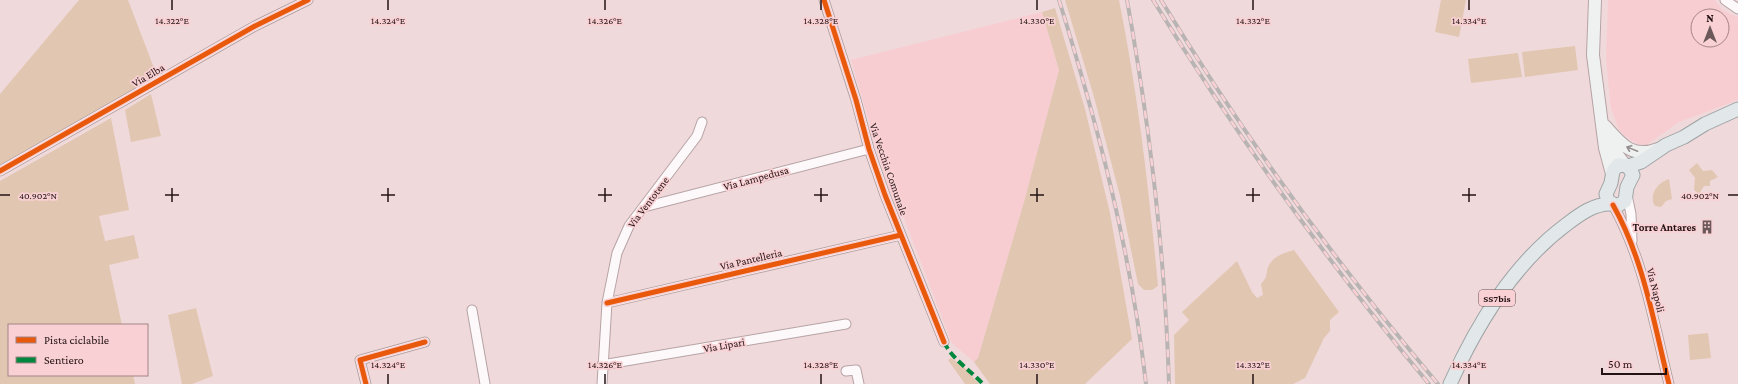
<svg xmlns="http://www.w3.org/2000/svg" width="1738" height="384" font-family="'Crimson Pro',serif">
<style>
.built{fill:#f8cdd1;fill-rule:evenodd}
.green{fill:#e1c6b1}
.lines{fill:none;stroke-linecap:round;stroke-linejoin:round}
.minor-casing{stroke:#b6a3a5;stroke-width:11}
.secondary-casing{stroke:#b6a3a5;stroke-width:14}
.primary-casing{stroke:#9ea4a5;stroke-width:15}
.minor{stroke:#fdf9fa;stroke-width:9}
.secondary{stroke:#eff1f1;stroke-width:12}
.primary{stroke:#e2e8e9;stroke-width:13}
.rail-casing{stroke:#b9b4b4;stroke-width:4}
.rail{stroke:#f9d0d3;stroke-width:2.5;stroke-dasharray:8;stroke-linecap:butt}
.quiet{stroke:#00873e;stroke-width:4;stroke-dasharray:8 4;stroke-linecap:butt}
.cycleway-casing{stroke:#f9d0d3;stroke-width:8}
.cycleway{stroke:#e8590c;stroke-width:5}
.oneway{stroke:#948d8e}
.ticks{fill:none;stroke:#241314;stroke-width:1.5}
.labels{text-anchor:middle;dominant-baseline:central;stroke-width:3.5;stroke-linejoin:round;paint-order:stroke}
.shield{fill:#f9d0d3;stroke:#644c4d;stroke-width:1}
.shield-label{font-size:10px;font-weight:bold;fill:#241314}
.street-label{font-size:11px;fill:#241314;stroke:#f9d0d3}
.poi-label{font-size:11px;font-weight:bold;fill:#241314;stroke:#f9d0d3;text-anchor:end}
.ticks-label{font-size:10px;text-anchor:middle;fill:#241314;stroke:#f9d0d3;stroke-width:3.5;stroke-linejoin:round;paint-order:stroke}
</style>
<rect width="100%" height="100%" fill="#f0d9db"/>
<!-- built -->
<path class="built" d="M1608,0H1715L1722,10L1738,17V100L1679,122L1646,145L1638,144L1629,139L1619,130L1611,109L1606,59ZM1698,16H1722V40H1698Z
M1042,12L1059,70L1024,202L978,358L974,362L954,345L951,341L895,195L890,193L851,60Z"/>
<!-- green -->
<path class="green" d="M79,0H128L157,76L0,165V94Z
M1065,0H1119C1138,94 1149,190 1158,286L1152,290H1144L1138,284L1120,196L1094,97Z
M1441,0H1466L1459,37L1435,32Z
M1055,8L1085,109L1110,213L1132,339L1085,384H990L974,362L978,358L1024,202L1059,70L1042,12Z
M1575,46L1578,70L1525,77L1522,52Z
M1518,53L1522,77L1471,83L1468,59Z
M151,94L161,136L131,142L125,110Z
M111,118L129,210L99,216L105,241L134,235L139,258L109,265L122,325H9V375H133L135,384H0V181Z
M1697,163L1703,171L1712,170L1718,177L1710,181V186H1704L1699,194L1694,190L1695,178L1689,170Z
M1669,179L1672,199L1666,201L1661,207L1655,206C1648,195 1658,182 1669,179Z
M1294,250L1339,312L1330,320V331L1324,338L1305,378L1293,384H1175L1174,335L1189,320L1182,312L1237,261L1252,292L1257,298L1263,295L1261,284C1269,275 1265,276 1268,267C1273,256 1284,253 1294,250Z
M196,308L213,376L192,384H182L168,315Z
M1708,333L1711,358L1690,360L1688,335Z
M951,358L963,366L979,384H965L948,360Z"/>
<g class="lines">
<!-- minor casing -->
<g class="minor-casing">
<path id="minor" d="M824,0L856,100L869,149L885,195L944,342
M1725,0L1738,9
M0,171L255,26L308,0
M1627,195L1631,214L1632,241
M1613,205C1644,260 1654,324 1669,384
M644,207L869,149
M607,303L901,235
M472,310L485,384
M602,365L846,324
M846,371L856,370L859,384
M366,384L360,360L425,342
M602,384L607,303L617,253L629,226L697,136L702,122"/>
</g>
<!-- secondary casing -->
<g class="secondary-casing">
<path id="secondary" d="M1595,0L1593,55L1605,148L1612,174
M1605,126C1621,144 1632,159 1658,149
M1609,139L1613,149L1625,165"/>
</g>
<!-- primary casing -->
<g class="primary-casing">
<path id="primary" d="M1618,165L1628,166L1633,175L1627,187L1625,201L1617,206L1608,201L1606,194L1611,183L1613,171Z
M1628,166L1641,162L1666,145L1684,137L1705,124L1738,109
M1450,384C1477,324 1513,264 1567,224C1580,214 1594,204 1610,204"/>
</g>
<!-- minor -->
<use href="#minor" class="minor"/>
<!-- secondary -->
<use href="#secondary" class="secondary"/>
<!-- primary -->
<use href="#primary" class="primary"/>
<!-- rail casing -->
<g class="rail-casing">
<path id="rail" d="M1059,0C1098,126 1131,252 1146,384
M1127,0C1150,127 1165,255 1169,384
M1153,0C1236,135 1328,263 1429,384
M1161,0C1243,135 1336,263 1438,384"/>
</g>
<!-- rail -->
<use href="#rail" class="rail"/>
<!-- quiet -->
<path class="quiet" d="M944,342C952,359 970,370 983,384"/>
<!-- cycleway casing -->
<g class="cycleway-casing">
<path id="cycleway" d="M824,0L856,100L869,149L885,195L944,342
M0,171L255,26L308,0
M1613,205C1644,260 1654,324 1669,384
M607,303L901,235
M366,384L360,360L425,342"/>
</g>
<!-- cycleway -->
<use href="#cycleway" class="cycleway"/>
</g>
<!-- one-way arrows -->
<defs><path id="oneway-shaft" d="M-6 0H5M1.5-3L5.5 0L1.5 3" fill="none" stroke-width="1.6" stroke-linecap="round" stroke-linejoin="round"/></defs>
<use class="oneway" href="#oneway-shaft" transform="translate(1632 149) rotate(-158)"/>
<!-- ticks -->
<path class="ticks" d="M172,0V10M388,0V10M605,0V10M821,0V10M1037,0V10M1253,0V10M1469,0V10M172,188V202M388,188V202M605,188V202M821,188V202M1037,188V202M1253,188V202M1469,188V202M0,195H10M165,195H179M381,195H395M598,195H612M814,195H828M1030,195H1044M1246,195H1260M1462,195H1476M1728,195H1738M388,374V384M605,374V384M821,374V384M1037,374V384M1253,374V384M1469,374V384"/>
<!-- icons -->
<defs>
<g id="building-bare" transform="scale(1.08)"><path d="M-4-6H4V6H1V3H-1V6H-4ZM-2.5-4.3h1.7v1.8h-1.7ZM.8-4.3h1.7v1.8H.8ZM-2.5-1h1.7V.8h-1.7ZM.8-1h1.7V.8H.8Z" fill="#6b585a" stroke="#f9d0d3" stroke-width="2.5" paint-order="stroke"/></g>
</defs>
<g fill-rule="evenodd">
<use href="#building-bare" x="1707" y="227"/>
</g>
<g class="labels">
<!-- shield labels -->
<rect class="shield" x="1479" y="290" width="36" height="16" rx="3"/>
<g class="shield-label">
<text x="1497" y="298">SS7bis</text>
</g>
<!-- street labels -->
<g class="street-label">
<text transform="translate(148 75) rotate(-30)">Via Elba</text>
<text transform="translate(889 169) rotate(71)">Via Vecchia Comunale</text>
<text transform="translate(756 178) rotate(-15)">Via Lampedusa</text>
<text transform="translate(648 202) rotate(-53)">Via Ventotene</text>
<text transform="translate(751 259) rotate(-13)">Via Pantelleria</text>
<text transform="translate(1656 290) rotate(76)">Via Napoli</text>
<text transform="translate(724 345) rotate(-10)">Via Lipari</text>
</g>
<!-- poi labels -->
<g class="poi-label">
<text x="1696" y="227">Torre Antares</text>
</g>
</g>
<g class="ticks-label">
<text x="172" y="24">14.322°E</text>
<text x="388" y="24">14.324°E</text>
<text x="605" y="24">14.326°E</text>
<text x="821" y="24">14.328°E</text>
<text x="1037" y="24">14.330°E</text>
<text x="1253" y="24">14.332°E</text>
<text x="1469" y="24">14.334°E</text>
<text x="38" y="199">40.902°N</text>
<text x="1700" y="199">40.902°N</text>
<text x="388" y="368">14.324°E</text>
<text x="605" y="368">14.326°E</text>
<text x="821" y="368">14.328°E</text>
<text x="1037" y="368">14.330°E</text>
<text x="1253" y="368">14.332°E</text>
<text x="1469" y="368">14.334°E</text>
</g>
<!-- legend -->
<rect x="8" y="324" width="140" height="52" fill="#f9d0d3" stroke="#a48487"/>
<rect x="16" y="337" width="20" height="6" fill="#e8590c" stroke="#a48487"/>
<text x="44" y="344" font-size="12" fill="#241314">Pista ciclabile</text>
<rect x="16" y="357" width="20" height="6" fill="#00873e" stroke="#a48487"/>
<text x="44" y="364" font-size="12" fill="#241314">Sentiero</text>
<!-- north arrow -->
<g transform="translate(1710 28)"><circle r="19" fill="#f9d0d3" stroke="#a48487"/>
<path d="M0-3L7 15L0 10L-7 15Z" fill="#6b585a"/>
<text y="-6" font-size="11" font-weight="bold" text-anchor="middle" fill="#241314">N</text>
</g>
<!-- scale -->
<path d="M1602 368v6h64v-6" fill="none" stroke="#241314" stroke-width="2"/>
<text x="1608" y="368" font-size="12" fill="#241314" stroke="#f9d0d3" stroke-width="3" paint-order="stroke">50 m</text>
</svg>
